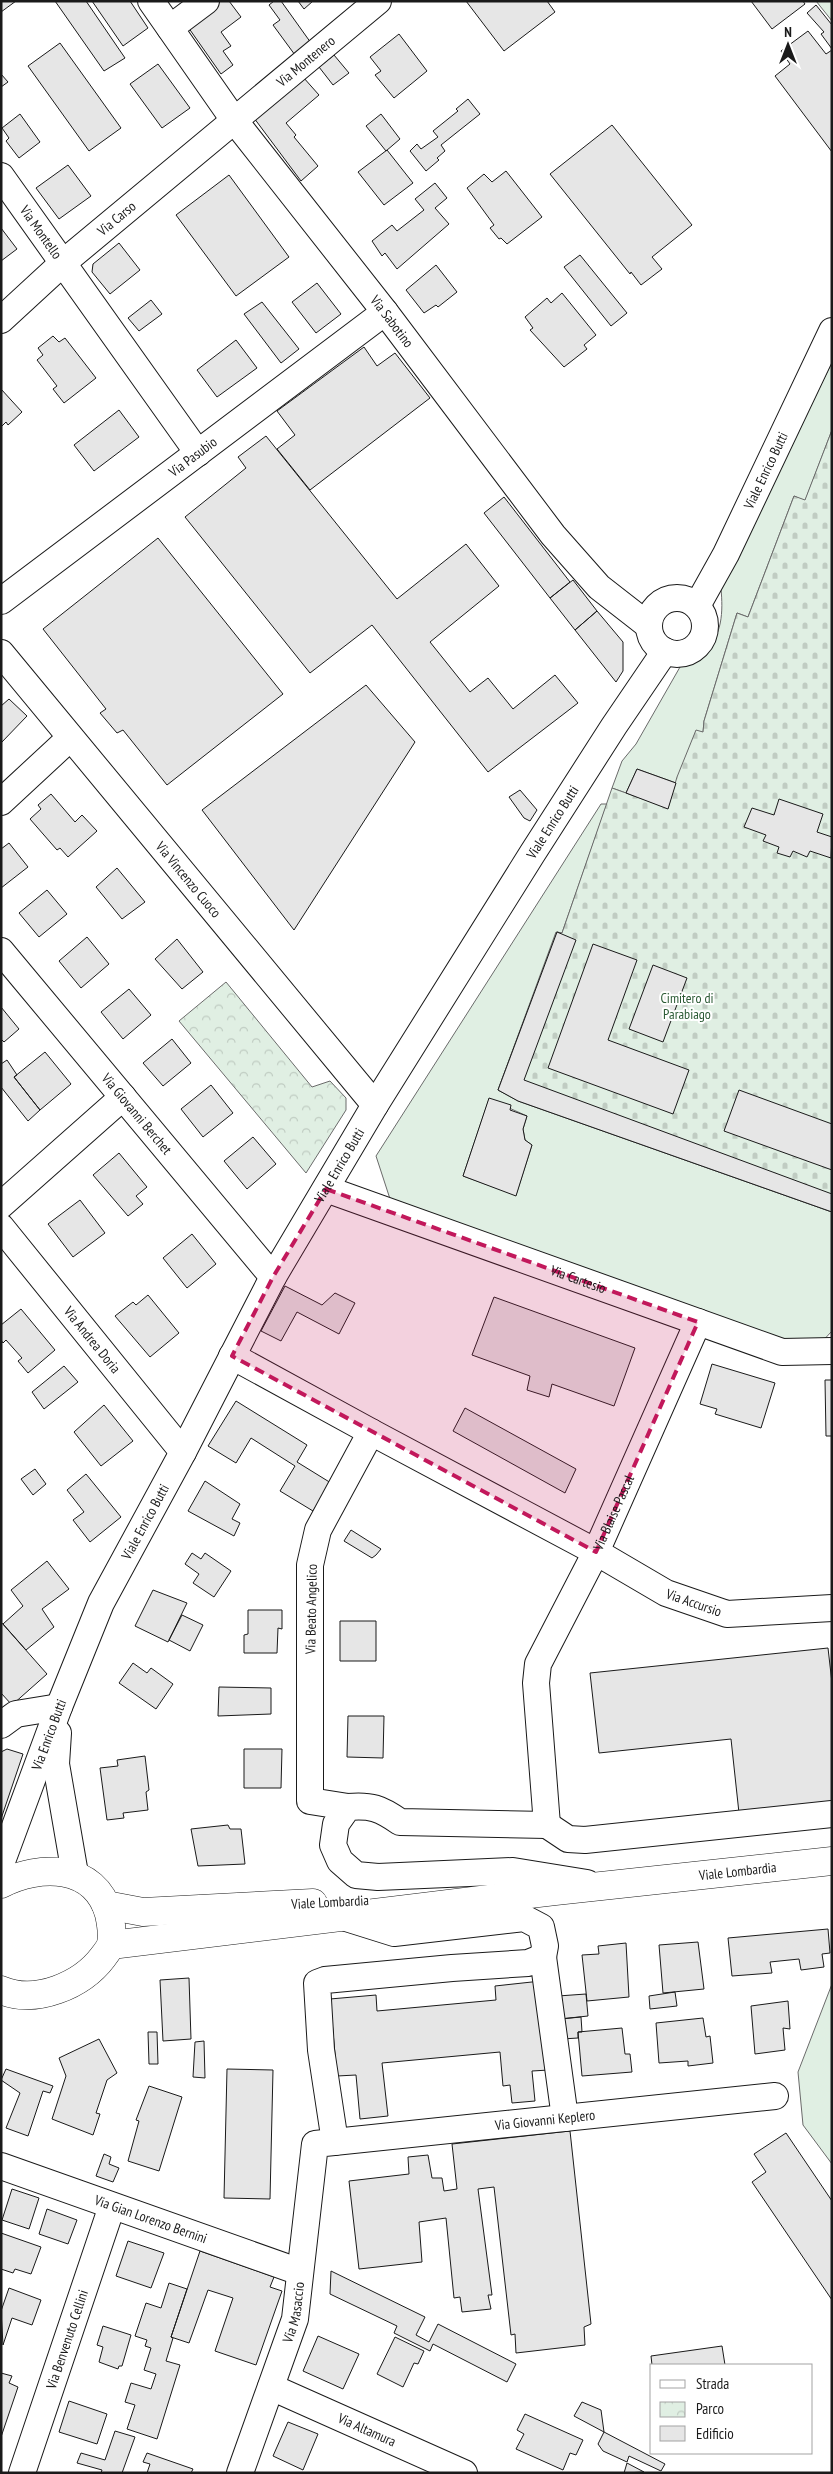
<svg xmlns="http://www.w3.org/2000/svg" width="833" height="2474" font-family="'PT Sans Narrow',sans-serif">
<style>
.grass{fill:#e0efe3;stroke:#6a6a6a;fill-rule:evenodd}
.cemetery{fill:url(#cemetery-stones);stroke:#6a6a6a}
.park{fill:url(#park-crowns);stroke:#6a6a6a}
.building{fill:#e6e6e6;stroke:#1a1a1a}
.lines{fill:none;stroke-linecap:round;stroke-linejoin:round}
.minor-casing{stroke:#1a1a1a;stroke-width:28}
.major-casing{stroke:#1a1a1a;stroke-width:29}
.minor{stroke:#fff;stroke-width:26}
.major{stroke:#fff;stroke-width:28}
.marked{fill:#c2185b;fill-opacity:0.2;stroke:#c2185b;stroke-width:4;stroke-dasharray:10 6;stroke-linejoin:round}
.labels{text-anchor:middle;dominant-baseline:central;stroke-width:4;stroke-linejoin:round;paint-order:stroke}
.street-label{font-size:14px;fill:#1a1a1a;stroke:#fff}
.park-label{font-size:14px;fill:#2b5a34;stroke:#fff}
</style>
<defs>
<pattern id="cemetery-stones" width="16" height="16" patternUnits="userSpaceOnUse" patternTransform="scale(1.25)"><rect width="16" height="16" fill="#e0efe3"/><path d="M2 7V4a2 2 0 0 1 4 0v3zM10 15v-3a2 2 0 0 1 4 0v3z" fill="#c0ccc2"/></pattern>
<pattern id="park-crowns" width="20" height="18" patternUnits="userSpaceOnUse" patternTransform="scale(1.25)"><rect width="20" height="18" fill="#e0efe3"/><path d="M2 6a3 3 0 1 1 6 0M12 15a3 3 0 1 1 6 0" fill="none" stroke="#c0ccc2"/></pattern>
</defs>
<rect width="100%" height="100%" fill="#fff"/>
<!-- grass -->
<path class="grass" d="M816,1H832V21Z
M832,362V430L805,501L794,496L748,617L737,613L704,721L703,733L696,731L676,783L637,769L626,793L612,788L622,761L636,744L680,667C686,659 694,657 703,651C723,638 723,610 721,589Z
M601,804H607L562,933L556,932L498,1090L530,1105L832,1212V1331L818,1346L781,1344L392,1205L376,1156ZM489,1099L527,1116L523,1129L525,1140L532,1145L516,1195L463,1176Z
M832,1984V2164L803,2125L798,2072Z"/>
<!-- cemetery -->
<path class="cemetery" d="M832,430V1212L518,1101L498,1090L557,932L562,933L612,788L668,808L677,777L696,730L703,732L704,721L737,613L748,617L794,496L805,500Z"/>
<!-- park -->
<path class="park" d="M226,982L312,1087L330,1081L346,1098V1110L306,1173L179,1021Z"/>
<!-- building -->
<path class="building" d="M1,1H16L1,12Z
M55,1H86L125,58L104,71Z
M92,1H130L148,28L123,46Z
M221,1H229L241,17L221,32L231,46L223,51L233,65L221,74L188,27Z
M274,1H281L311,43L295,55L273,25L280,20L269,5Z
M298,1H313L304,9Z
M466,1H547L555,12L504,51Z
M751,1H803L805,4L772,29Z
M816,5L832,25V49L821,34L824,32L807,13Z
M808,31L826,54L832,50V152L775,76L790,64L781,51Z
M399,34L427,71L394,98L375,75L381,71L370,57Z
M60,43L121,128L89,151L28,66Z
M334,55L349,73L333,85L319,67Z
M158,64L190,108L162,128L130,84Z
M1,74L8,82L1,87Z
M303,77L319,95L286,123L296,135L294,137L318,166L301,181L254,118Z
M468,99L480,114L441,145L445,151L437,158L439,160L426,171L410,151L417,144L421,149L438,137L433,131L458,111L456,109Z
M20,114L40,142L19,158L6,141L9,138L2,128Z
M381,114L400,139L386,151L366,126Z
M612,125L692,225L652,257L662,269L641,285L631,272L630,274L550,174Z
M387,150L413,183L384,205L358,172Z
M68,165L91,196L59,219L36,188Z
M506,171L542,217L507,244L501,238L499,239L490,228L494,225L467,188L484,174L492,182Z
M229,175L289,257L236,296L176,215Z
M435,183L447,198L435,208L449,224L397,269L385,253L382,256L372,241L392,225L397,231L424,210L415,199Z
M1,228L17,249L1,261Z
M119,243L140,270L110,294L92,272L93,264Z
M580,255L627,313L611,326L564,267Z
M436,265L457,292L438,307L436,305L424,313L406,290Z
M317,283L341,314L316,333L292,302Z
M562,293L596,335L584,345L587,349L564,367L530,330L533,328L525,317L547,298L551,303Z
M151,300L162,314L139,331L128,318Z
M262,302L299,349L281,363L244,314Z
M53,336L59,342L65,338L96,378L64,403L53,389L57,386L37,360L43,355L38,348Z
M236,340L257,368L217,397L197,370Z
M364,347L377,366L395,353L430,398L310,490L277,449L295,435L277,411Z
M1,389L22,412L8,425L6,422L1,427Z
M119,410L139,437L94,471L74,445Z
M266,436L397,599L466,544L499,586L430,642L470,692L488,678L513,709L555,675L578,703L488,772L372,625L310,673L185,517L246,468L238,457Z
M504,497L570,582L550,598L484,513Z
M158,538L283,694L167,785L123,730L117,733L100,713L106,709L43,629Z
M573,580L597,611L575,630L550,598Z
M597,611L623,642V671L616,682L575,630Z
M366,685L415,742L294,930L202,810Z
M9,699L27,716L1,743V706Z
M637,769L676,783L668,809L626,793Z
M520,790L537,810L530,821L524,818L509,797Z
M51,794L75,822L82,815L97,831L68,857L60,848L57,850L30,819L41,809L38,805Z
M779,799L823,814L817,832L832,837L831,858L810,851L807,857L793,851L790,857L777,853L779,847L763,841L766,835L744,827L752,808L774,815Z
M9,843L28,867L1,888V849Z
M117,868L145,902L122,919L96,887Z
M47,890L67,914L39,937L19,913Z
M557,932L576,940L524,1080L832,1194V1212L518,1101L498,1090Z
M87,937L109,964L81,988L59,961Z
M177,939L203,972L182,989L155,959Z
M593,944L637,960L608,1040L689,1070L673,1114L548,1068Z
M653,965L687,978L663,1042L629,1029Z
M129,989L151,1015L123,1039L101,1012Z
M1,1007L19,1029L4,1042L1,1039Z
M172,1039L191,1063L163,1086L143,1063Z
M45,1052L71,1084L40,1110L14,1077Z
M7,1060L17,1075L14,1077L40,1110L28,1121L1,1087V1064Z
M211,1085L233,1113L203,1137L181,1109Z
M739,1090L832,1124V1170L724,1131Z
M489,1098L511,1105L510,1110L527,1116L523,1129L525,1140L532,1145L516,1196L463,1176Z
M253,1137L276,1164L247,1189L224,1161Z
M119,1153L147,1187L136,1196L143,1204L128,1216L93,1175Z
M80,1200L105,1233L73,1257L48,1224Z
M192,1234L216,1264L187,1288L163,1258Z
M285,1286L322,1305L335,1293L355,1303L339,1334L297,1312L281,1341L261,1331Z
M148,1295L179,1333L150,1357L115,1316L133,1302L136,1305Z
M494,1297L635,1348L614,1406L552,1384L549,1397L527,1390L530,1376L472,1355Z
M21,1309L55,1350L28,1373L18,1361L22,1358L6,1340L3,1343L1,1340V1325Z
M712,1364L775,1383L761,1428L715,1414L717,1409L700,1404Z
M64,1366L78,1382L44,1409L32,1392Z
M825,1380H832V1436H826Z
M236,1401L307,1445L297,1462L331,1483L313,1511L280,1491L295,1466L251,1438L236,1463L208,1446Z
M104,1405L133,1441L101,1466L74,1432Z
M465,1408L576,1469L565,1493L453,1431Z
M35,1469L46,1484L33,1495L21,1479Z
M86,1474L121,1517L90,1542L73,1520L84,1512L67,1490Z
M205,1481L240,1504L232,1519L240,1523L234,1536L188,1511Z
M351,1530L381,1549L376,1555L372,1558L344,1541Z
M192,1553L201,1559L205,1553L231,1571L214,1597L193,1583L199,1574L185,1564Z
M47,1561L69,1589L42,1609L54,1627L26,1650L3,1624L23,1606L11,1590Z
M153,1590L187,1603L168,1642L135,1626Z
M248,1610H282V1629L278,1628L277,1653H244V1635L248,1634Z
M182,1615L203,1625L190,1651L169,1640Z
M340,1621H376V1661H340Z
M1,1622L47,1674L12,1705L1,1693Z
M828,1648L832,1683V1803L739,1813L731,1739L599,1753L590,1673Z
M133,1663L147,1673L151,1668L173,1684L156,1709L119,1683Z
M219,1687L271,1688V1714L218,1716Z
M348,1716H384L383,1758L347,1757Z
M7,1749L23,1754L1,1819V1752Z
M244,1749H282L281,1788H244Z
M145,1756L149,1790L146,1792L148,1810L123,1813L124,1818L107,1820L100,1768L118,1766L117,1760Z
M228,1825L230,1829H241L245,1864L198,1866L191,1829Z
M828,1929L830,1953L822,1954L824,1967L801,1970L799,1959L770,1962L772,1973L732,1976L728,1938Z
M698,1942L704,1989L663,1993L659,1945Z
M626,1943L629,1997L587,2001L582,1955L599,1954L598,1946Z
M189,1978L191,2039L163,2041L160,1980Z
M541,1981L549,2070L532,2071L535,2101L512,2103L510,2085L503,2086L500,2052L382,2063L388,2116L360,2119L356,2075L337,2076L330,1999L376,1995L377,2011L496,2000L495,1986Z
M675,1992L677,2006L650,2009L649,1996Z
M586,1994L588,2016L560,2019L558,1996Z
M788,2001L790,2029L783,2028L785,2050L755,2054L751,2006Z
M581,2017L582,2032H578V2038L562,2039L560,2019Z
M703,2018L706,2037L710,2036L713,2063L688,2066V2061L659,2063L656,2023Z
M622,2028L625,2054H630L632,2072L582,2076L578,2032Z
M148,2032H157L158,2064H149Z
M99,2039L117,2073L107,2080L96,2113L100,2114L93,2135L52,2119L66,2076L59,2058Z
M204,2041L205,2078L193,2077L195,2042Z
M6,2069L53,2086L50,2093L43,2091L28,2136L6,2128L20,2093L1,2080Z
M227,2069L273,2070L270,2199L224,2198Z
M149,2086L182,2097L159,2171L128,2161L139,2121L136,2120Z
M570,2131L591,2324L584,2327L585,2345L516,2353L515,2334L511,2335L494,2187L478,2189L492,2295H488L491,2309L462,2312L460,2297L454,2298L446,2218L419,2222L422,2262L359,2269L349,2181L409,2174L408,2157L428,2155L432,2178H442L444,2191L457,2189L452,2144Z
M786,2133L832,2201V2300L752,2182L766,2172L754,2154Z
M104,2154L111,2157L109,2164L119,2168L113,2182L96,2176Z
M12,2189L39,2198L29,2229L2,2220Z
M47,2209L77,2220L68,2244L39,2234Z
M1,2233L41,2247L31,2274L15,2269L13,2273L1,2269Z
M128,2241L164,2253L151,2288L116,2276Z
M200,2251L274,2277L270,2287L282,2291L256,2365L215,2351L233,2298L208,2290L189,2343L171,2337Z
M331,2271L425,2317L416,2335L429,2342L438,2324L516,2364L507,2382L433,2344L430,2351L394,2333L397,2326L330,2294Z
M169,2283L187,2289L171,2337L173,2338L166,2361L180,2365L157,2439L127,2429L135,2405L125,2402L131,2383L151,2389L156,2374L144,2370L151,2348L145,2346L147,2340L135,2336L146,2303L161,2308Z
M9,2288L41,2300L32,2325L12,2318L3,2345L1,2311Z
M103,2326L131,2335L122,2366H119L118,2369L99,2362L103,2347L97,2345Z
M318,2336L359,2354L343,2389L303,2371Z
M395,2337L424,2351L418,2364L414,2363L403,2387L377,2374Z
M722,2346L725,2365H652L651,2356Z
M1,2373L12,2376L9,2383L18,2387L1,2437Z
M69,2401L107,2414L97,2444L59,2432Z
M582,2402L601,2410L604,2432L574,2416Z
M525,2414L583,2440L576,2455L570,2453L563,2470L516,2449L524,2434L517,2430Z
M288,2422L318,2434L303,2470L273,2456Z
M115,2431L135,2437L122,2473H101L102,2470L77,2463L81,2453L105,2460Z
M604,2432L665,2464L661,2471L629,2456L627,2462L603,2451L598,2444Z
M147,2453L193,2469L191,2473H147L150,2464L143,2462Z
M627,2463L644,2472L624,2473Z"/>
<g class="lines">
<!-- minor casing -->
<g class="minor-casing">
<g id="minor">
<path id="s1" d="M151,1L234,120L385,312L553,535L599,587L649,626"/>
<path d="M170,28L206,1"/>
<path id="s2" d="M1,176L198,453"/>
<path id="s3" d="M1,320L64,262L378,1"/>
<circle cx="677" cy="626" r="28"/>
<path id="s4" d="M1,601L385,312"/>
<path id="s5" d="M697,606L726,554L832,331"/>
<path id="s6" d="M1,653L375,1105"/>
<path d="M1,802L70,738"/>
<path id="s7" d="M1,951L273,1277"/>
<path id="s8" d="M326,1189L782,1352L832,1351"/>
<path d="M1,1205L123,1097"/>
<path id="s9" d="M1,1227L183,1452"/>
<path d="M232,1356L371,1432L318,1530L310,1565V1801L348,1807"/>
<path id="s10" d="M371,1432L596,1552L698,1322"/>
<path d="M1,1725L16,1714L59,1707"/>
<path d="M58,1733L56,1764L75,1874"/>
<path d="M547,1825L568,1839L585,1840L832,1814"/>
<path id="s11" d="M1,1864L59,1707L101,1603L183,1452L273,1277L375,1105L532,854L614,726L665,651"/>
<path id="s12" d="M587,1883L513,1871L378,1877L356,1875L340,1861L333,1845L336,1824L348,1807C371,1805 380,1808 400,1822L547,1825L536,1683L538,1664L596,1552L666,1593L727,1614L832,1608"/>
<path d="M543,1957L565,2118"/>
<path d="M335,2142L321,2050L317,1983L325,1980L452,1968L528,1963L543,1957L545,1946L541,1927L524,1918L394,1933L343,1917"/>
<path id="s13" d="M1,2166L300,2272"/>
<path id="s14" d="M271,2387L464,2473"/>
<path id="s15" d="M22,2473L112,2206"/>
<path id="s16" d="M240,2473L295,2319L315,2144L775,2096"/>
</g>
</g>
<!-- major casing -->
<g class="major-casing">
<g id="major">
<path d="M1,1884C40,1864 95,1864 109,1914C111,1923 113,1934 111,1944C110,1948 106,1953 103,1957C82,1985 36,2005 1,1990"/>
<path d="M106,1905L143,1912L313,1903"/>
<path id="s17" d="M111,1945L555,1891L832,1861"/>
</g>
</g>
<!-- minor -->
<use href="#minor" class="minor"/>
<!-- major -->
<use href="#major" class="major"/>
</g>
<!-- marked area -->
<path class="marked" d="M326,1189L698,1322L596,1552L232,1356L273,1277Z"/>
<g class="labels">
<!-- street labels -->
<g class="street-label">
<text stroke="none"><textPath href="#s3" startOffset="400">Via Montenero</textPath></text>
<text stroke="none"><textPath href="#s3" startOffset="154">Via Carso</textPath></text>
<text stroke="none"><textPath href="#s2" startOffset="69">Via Montello</textPath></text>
<text stroke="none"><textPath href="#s1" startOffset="401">Via Sabotino</textPath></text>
<text stroke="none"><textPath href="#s4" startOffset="240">Via Pasubio</textPath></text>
<text stroke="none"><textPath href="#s5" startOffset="152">Viale Enrico Butti</textPath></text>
<text stroke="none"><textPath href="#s11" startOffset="1182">Viale Enrico Butti</textPath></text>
<text stroke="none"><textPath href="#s6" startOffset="294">Via Vincenzo Cuoco</textPath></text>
<text stroke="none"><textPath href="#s7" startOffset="212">Via Giovanni Berchet</textPath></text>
<text stroke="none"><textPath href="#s11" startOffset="778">Viale Enrico Butti</textPath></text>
<text stroke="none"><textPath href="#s8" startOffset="268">Via Cartesio</textPath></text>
<text stroke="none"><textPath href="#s9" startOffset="145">Via Andrea Doria</textPath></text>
<text stroke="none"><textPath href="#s10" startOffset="298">Via Blaise Pascal</textPath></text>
<text stroke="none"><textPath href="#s11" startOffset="372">Viale Enrico Butti</textPath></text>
<text stroke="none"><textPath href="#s12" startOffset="914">Via Accursio</textPath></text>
<text transform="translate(311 1609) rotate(-89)">Via Beato Angelico</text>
<text stroke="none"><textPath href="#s11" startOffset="138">Via Enrico Butti</textPath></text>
<text stroke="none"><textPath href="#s17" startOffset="631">Viale Lombardia</textPath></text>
<text transform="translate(330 1902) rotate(-3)">Viale Lombardia</text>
<text stroke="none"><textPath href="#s16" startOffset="571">Via Giovanni Keplero</textPath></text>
<text stroke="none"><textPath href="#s13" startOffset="159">Via Gian Lorenzo Bernini</textPath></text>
<text stroke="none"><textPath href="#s16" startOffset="170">Via Masaccio</textPath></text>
<text stroke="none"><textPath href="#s15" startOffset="141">Via Benvenuto Cellini</textPath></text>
<text stroke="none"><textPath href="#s14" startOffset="105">Via Altamura</textPath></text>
</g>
<!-- park labels -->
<g class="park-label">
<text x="687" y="998">Cimitero di<tspan x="687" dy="16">Parabiago</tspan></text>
</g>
</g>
<!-- border -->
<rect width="833" height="2474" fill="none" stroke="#1a1a1a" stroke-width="5"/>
<!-- legend -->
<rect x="650" y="2364" width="162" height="90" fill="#ffffff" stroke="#a3a3a3"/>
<rect x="660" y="2380" width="25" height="8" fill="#ffffff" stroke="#a3a3a3"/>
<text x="696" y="2389" font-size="15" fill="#1a1a1a">Strada</text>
<rect x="660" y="2402" width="25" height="15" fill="url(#park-crowns)" stroke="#a3a3a3"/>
<text x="696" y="2414" font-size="15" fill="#1a1a1a">Parco</text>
<rect x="660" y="2426" width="25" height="15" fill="#e6e6e6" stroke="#a3a3a3"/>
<text x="696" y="2439" font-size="15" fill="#1a1a1a">Edificio</text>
<!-- north arrow -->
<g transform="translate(788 45)" stroke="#ffffff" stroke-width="4" paint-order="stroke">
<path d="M0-4L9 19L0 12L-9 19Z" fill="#1a1a1a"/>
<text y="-8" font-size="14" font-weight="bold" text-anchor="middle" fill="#1a1a1a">N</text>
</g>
</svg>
